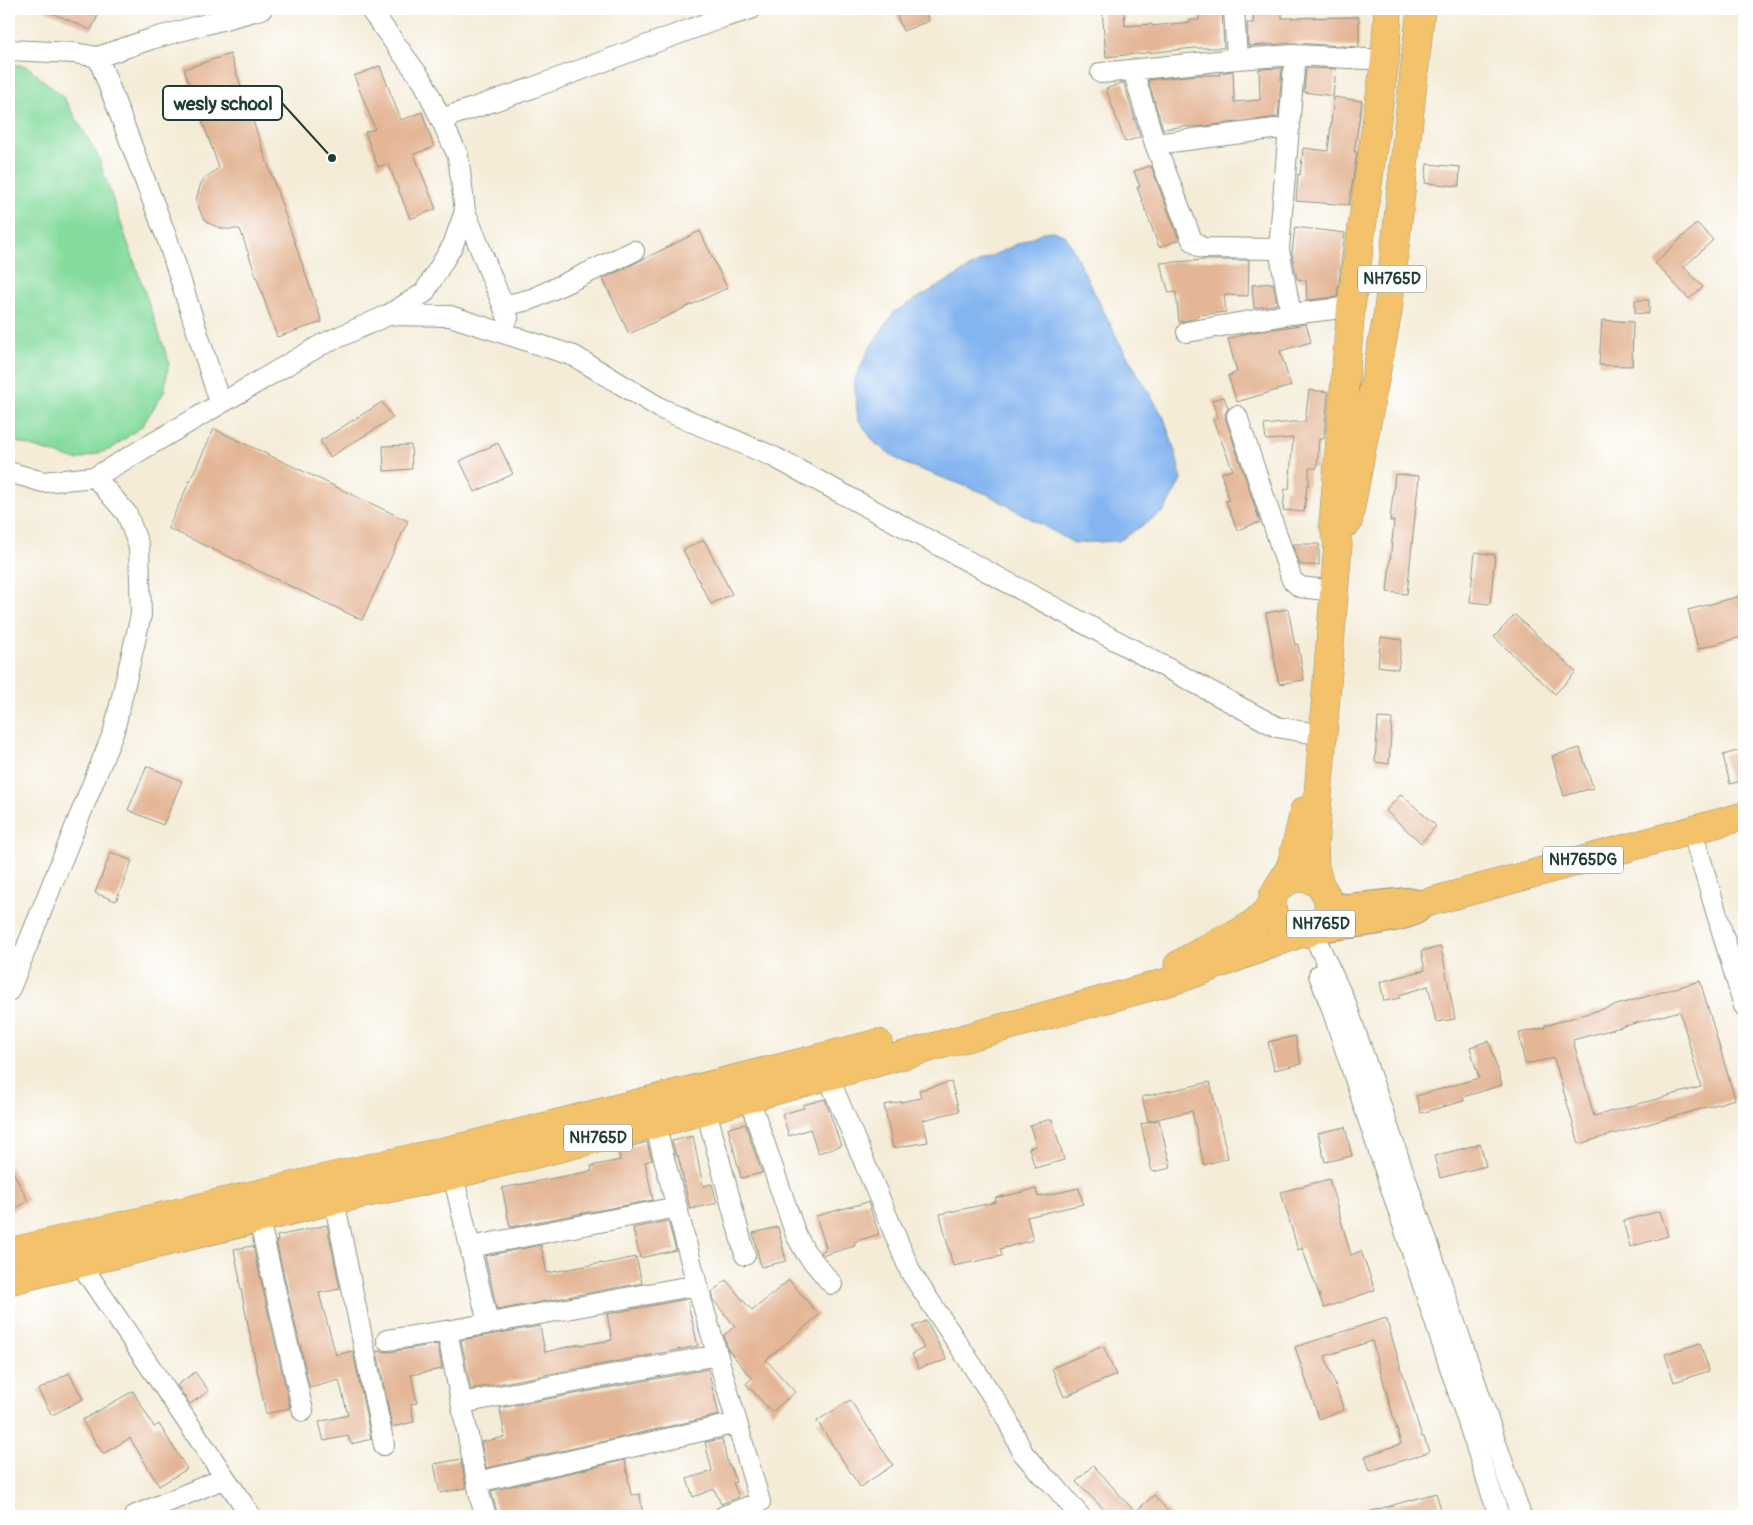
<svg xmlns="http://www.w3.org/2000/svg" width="1753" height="1525" font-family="Pangolin,sans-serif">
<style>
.green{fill:#85db9e;stroke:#528c69}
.water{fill:#84b5f0;stroke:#527992}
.building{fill:#e4b696;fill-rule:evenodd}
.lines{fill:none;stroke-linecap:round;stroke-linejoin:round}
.minor-casing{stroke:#8a9486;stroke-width:22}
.major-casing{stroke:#8a9486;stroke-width:28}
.highway-casing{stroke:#8a9486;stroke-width:29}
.minor{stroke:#fff;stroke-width:20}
.major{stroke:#f3c26a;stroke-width:26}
.highway{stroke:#f3c26a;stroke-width:28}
.labels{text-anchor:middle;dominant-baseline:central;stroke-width:4;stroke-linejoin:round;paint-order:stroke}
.shield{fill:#fff;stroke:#627771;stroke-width:1}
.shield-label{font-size:16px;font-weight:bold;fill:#1f3d34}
.leader{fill:none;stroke:#1f3d34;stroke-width:2}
.callout-dot{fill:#1f3d34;stroke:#fff;stroke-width:2}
.callout{fill:#fff;stroke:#1f3d34;stroke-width:2}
.callout-label{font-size:19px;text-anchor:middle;font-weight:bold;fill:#1f3d34}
</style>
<rect width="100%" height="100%" fill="#fff"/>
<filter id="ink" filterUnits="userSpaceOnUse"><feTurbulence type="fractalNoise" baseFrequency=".02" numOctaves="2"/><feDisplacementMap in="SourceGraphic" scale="10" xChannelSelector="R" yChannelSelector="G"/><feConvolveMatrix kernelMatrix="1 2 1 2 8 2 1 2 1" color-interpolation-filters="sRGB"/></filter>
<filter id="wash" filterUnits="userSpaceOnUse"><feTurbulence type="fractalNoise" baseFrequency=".0096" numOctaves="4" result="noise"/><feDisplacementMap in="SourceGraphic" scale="20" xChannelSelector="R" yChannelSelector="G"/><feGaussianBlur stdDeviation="1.12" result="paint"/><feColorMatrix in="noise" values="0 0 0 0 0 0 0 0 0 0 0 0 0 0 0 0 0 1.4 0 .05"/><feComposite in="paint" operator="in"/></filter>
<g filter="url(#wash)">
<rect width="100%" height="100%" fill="#f4ecd7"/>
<!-- green -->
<path class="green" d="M9,64L27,66L64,98L97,154L169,362L164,392L142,426L111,449L77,460L17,442L9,438Z"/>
<!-- water -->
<path class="water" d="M1053,231L1066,236L1119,342L1164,418L1176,454L1181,480L1164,511L1119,541L1074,543L987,494L903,463L875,443L858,419L854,381L869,349L894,312L985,259L1043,232Z"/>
<g id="blocks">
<!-- building -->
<path class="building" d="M43,9H101L91,30Z
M894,9H924L929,21L903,31Z
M1102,9H1124L1125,26L1152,24V26L1191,22V20H1199V9H1222L1224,48H1195L1106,57Z
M1254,9H1282V18L1359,17V47L1296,43L1248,46L1247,23H1253Z
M230,54L322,322L277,337L240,229H223L208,223L202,216L196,200L201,183L206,177L219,168L184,69Z
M380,66L401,120L422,112L434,147L414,154L436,209L410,219L388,163L378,167L365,132L375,129L354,76Z
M1282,68L1278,117L1205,126L1187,127V126L1163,129L1148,80L1198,75H1220L1219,73L1233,71L1234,102L1260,100L1259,69Z
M1306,68L1336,69L1333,96L1304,92Z
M1121,83H1124L1140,137L1125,142L1106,89Z
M1334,97L1362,101L1354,152H1357L1349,205L1296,201L1298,174L1300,175L1303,148L1328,151Z
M1427,164L1460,167L1459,186L1425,183Z
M1151,166L1179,240L1159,247L1137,187H1140L1134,171Z
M1697,223L1713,240L1684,267L1703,287L1689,299L1655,263Z
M1295,227L1345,233L1337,297L1307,300L1306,280L1297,279L1292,253Z
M700,231L727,288L629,334L603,279Z
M1204,260H1249L1248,296L1224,295L1226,312L1197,315V318L1179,322L1176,292L1169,293L1160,263Z
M1273,283L1277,304L1254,308L1252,285Z
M1635,300H1649V314L1635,313Z
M1602,320L1633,322L1632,366L1599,365Z
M1306,324L1311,342L1280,351L1291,386L1237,402L1228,376L1237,372L1228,339L1248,333Z
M1309,390L1328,392L1324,439H1319L1317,468H1309V485H1307L1304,512L1283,510L1285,489H1289L1293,438L1266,440L1264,425L1293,422H1305Z
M1224,397L1228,408L1225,414L1226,420L1260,522L1237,530L1226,501L1229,500L1221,473L1233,470L1213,420L1218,418L1212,400Z
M382,402L393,418L330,457L320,441Z
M214,429L408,521L362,620L168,528Z
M498,443L513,474L475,492L460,461Z
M411,445L412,469L384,471L383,446Z
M1395,474L1419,476L1407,594L1387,592L1394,521H1390Z
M704,540L732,594L711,604L683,550Z
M1293,544H1319V565H1300Z
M1475,552L1495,555L1490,604L1470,602Z
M1744,595V636L1698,649L1688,610Z
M1288,609L1295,645L1298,644L1304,680L1279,684L1266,613Z
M1515,615L1576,672L1555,694L1494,637Z
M1381,637L1402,640L1398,669L1378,666Z
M1378,718L1392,719L1389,764L1375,762Z
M1580,748L1593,788L1564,796L1552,756Z
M1744,749V780L1730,784L1723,755Z
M147,766L182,781L163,825L128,810Z
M1401,794L1436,826L1421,843L1386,811Z
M111,852L132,861L116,901L95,893Z
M1441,947L1455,1019L1436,1022L1428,986L1399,995L1400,998L1384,1001L1380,982L1425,970L1421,951Z
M1700,981L1735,1099L1579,1144L1554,1058L1525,1064L1519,1033L1545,1028L1544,1026ZM1680,1011L1701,1087L1594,1116L1573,1040Z
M1295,1036L1301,1064L1274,1070L1268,1042Z
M1489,1041L1502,1085L1463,1097L1464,1101L1421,1113L1416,1096L1479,1078L1470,1047Z
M951,1082L959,1111L923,1120L928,1142L893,1148L884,1105L921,1098L919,1090Z
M1210,1082L1228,1158L1204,1165L1192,1111L1148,1121L1142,1097Z
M825,1099L841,1146L818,1153L810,1129L789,1136L782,1114L804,1108L803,1105Z
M1052,1119L1064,1160L1035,1168L1029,1148L1036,1146L1030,1125Z
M1159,1120L1171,1168L1152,1172L1141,1124Z
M745,1124L762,1173L741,1178L728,1128Z
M1345,1127L1352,1156L1325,1162L1318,1133Z
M693,1136L703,1186L712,1184L717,1203L690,1209L678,1155L676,1156L672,1141Z
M647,1142L652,1160L645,1162L653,1200L510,1227L502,1188L592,1171L591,1166L620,1160L618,1150Z
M1480,1144L1486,1166L1440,1178L1434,1156Z
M9,1164L28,1201L9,1212Z
M1329,1179L1351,1255L1361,1251L1375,1290L1324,1308L1302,1248L1298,1250L1281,1192Z
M1079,1188L1083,1204L1027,1217L1033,1240L1000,1249L1002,1256L953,1266L940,1214L996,1202L995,1198L1036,1189L1038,1197Z
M868,1202L879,1234L854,1242L855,1246L824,1255L821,1253L826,1248L816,1216Z
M1660,1211L1668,1236L1630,1247L1623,1221Z
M668,1221L676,1250L640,1258L633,1228Z
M327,1225L340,1289L319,1293L336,1355L353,1351L371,1439L351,1444L348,1436L324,1441L319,1422L348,1415L339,1380L310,1388L276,1241H278L277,1236Z
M778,1227L786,1261L761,1267L753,1233Z
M541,1245L547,1273L602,1263V1264L636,1257L642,1283L497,1310L485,1256Z
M253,1246L290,1408L266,1414L239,1280H240L234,1249Z
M726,1280L752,1311L789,1280L819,1315L766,1360L795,1392L772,1412L746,1384L752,1378L728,1350L724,1335L735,1326L714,1301L712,1292Z
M687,1299L698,1346L471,1389L461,1340L540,1326L545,1352L581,1344V1345L612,1340L607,1314Z
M1386,1318L1422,1437H1424L1429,1452L1370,1471L1365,1456L1401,1444L1372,1341L1325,1356L1344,1410L1319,1419L1295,1347Z
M926,1321L947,1360L925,1366L919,1369L912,1354L924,1348L913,1327Z
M1700,1343L1709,1371L1674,1382L1665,1354Z
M438,1344L442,1369L411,1375L417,1403L411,1404L414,1422L392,1427L377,1351L389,1352Z
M1103,1346L1116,1375L1064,1397L1052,1368Z
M708,1369L719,1415L486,1468L481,1442L505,1437L500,1408Z
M195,1372L209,1391L190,1404L177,1385Z
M69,1373L83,1399L52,1415L38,1390Z
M133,1391L154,1427L159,1424L187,1469L159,1486L130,1438L103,1454L82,1420Z
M850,1400L893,1465L860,1487L817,1421Z
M722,1439L728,1465H730L736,1482L733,1483L739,1497L721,1504L714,1489L693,1497L687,1479L712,1471L705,1442Z
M461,1459L466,1488L440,1493L434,1464Z
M625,1460L631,1495L640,1494L643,1516H498L491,1491Z
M1093,1465L1135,1512L1154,1495L1172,1516H1111L1076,1482Z
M1436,1493L1443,1516H1368V1512Z"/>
</g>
</g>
<g filter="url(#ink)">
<use href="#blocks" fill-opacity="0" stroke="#8a9486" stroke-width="1"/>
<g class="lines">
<!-- minor casing -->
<g class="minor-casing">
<path id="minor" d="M370,9L424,83L458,156L465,211L453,245L424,293L388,315
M1234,9L1237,59
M9,50L74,53L98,57L151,39L262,9
M98,57L168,241L220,403
M1133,70L1155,144
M1101,73L1237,59L1295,55L1385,60
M441,119L529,89L721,18L751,9
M465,211L508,318
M1279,249L1202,248L1192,240L1155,144L1290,127
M503,306L532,299L634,251
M1291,314L1279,249L1295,55
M1187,332L1291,314L1351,307
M1237,416L1292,580L1300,587L1334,591
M9,472L43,482L95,477L321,345L388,315L450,316L574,356L662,409L774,457L1277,727L1322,735
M1692,830L1744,1006
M1312,931L1346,1004L1521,1516
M1319,975L1331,1006L1499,1516
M9,991L114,731L141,615L139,547L127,514L95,477
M828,1076L911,1273L1005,1415L1023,1453L1043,1476L1053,1484L1080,1516
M749,1098L796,1235L806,1253L832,1284
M706,1110L745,1255
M655,1124L697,1285L760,1502L724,1516
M453,1175L488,1323
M334,1200L384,1445
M259,1219L303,1411
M470,1247L677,1207
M80,1263L251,1516
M387,1340L447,1331
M462,1403L717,1355
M477,1482L737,1423
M134,1516L225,1478
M486,1516L481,1501L447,1331L697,1285"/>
</g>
<!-- major casing -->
<g class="major-casing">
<path id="major" d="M1316,929C1336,926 1403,921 1417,910C1419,909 1420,906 1422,904L1407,901L1348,907L1328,906"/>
</g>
<!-- highway casing -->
<g class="highway-casing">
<path id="highway" d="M1348,522L1388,311L1421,9
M1321,887L1315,868L1314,846L1338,544L1333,523L1334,512L1351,307L1385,60L1388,9
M1279,888C1290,876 1308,874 1320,886C1349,917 1295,956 1276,919C1272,912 1271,904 1273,897C1277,886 1286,877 1290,867C1296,849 1300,830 1304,811
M1422,904L1744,816
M1178,965L1221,940L1239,933L1255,922L1272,906
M9,1252L377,1166L467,1146L878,1043
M9,1281L334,1200L453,1175L655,1124L1182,978L1299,934"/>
</g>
<!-- minor -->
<use href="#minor" class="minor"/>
<!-- major -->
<use href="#major" class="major"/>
<!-- highway -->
<use href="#highway" class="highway"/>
</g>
</g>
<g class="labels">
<!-- shield labels -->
<g class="shield">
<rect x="1358" y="265.5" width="68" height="27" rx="4"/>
<rect x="1543" y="846.5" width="80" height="27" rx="4"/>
<rect x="1287" y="910.5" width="68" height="27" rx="4"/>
<rect x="564" y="1124.5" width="68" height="27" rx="4"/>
</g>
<g class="shield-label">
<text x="1392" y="279">NH765D</text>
<text x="1583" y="860">NH765DG</text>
<text x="1321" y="924">NH765D</text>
<text x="598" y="1138">NH765D</text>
</g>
</g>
<!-- callouts -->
<path class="leader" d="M332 158L282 103"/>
<circle class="callout-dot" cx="332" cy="158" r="5"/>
<rect class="callout" x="163" y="86" width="119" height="34" rx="5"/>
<g class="callout-label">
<text x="223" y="110">wesly school</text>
</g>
<!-- margin -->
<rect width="1753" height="1525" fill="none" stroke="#fff" stroke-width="30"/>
</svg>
